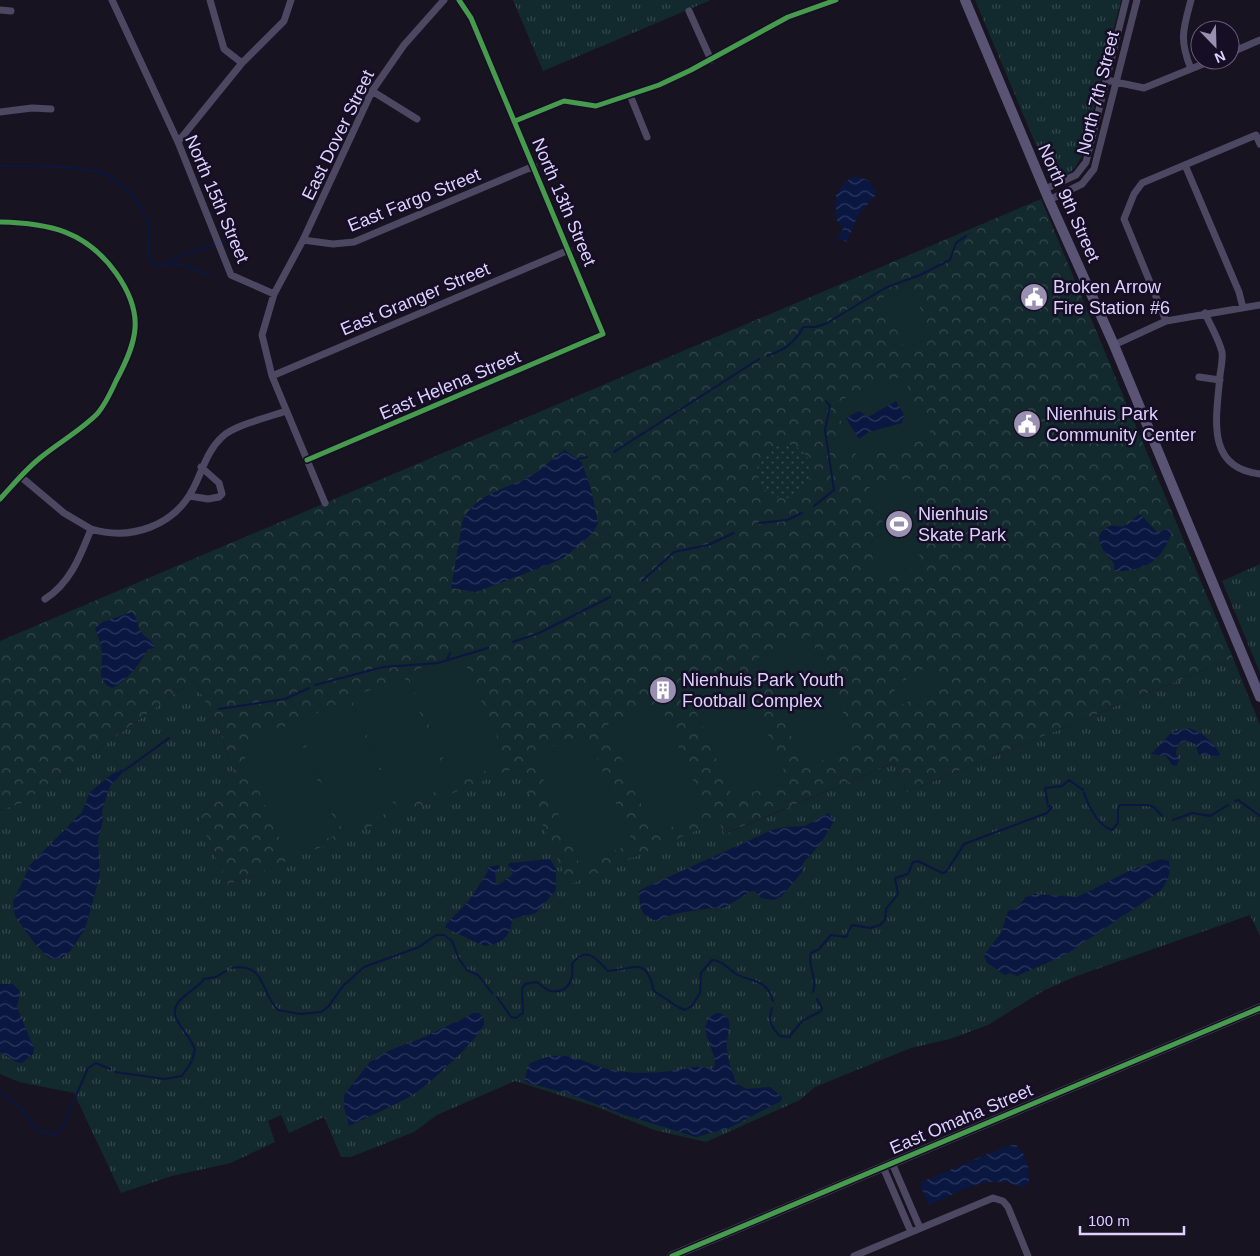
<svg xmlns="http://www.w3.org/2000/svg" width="1260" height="1256" font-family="Helvetica,sans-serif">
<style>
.grass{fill:url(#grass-tufts)}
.park{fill:url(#park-crowns)}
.garden{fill:url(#garden-dots)}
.pitch{fill:#12292d}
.water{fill:url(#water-waves)}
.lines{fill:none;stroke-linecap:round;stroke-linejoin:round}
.stream{stroke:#0a1741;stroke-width:2}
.minor{stroke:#4d4861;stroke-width:7}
.tertiary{stroke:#4d4861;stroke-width:9}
.secondary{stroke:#5a5474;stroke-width:10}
.cycleway-casing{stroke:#150e25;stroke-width:8}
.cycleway{stroke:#469c4c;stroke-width:5}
.labels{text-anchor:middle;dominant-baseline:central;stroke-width:5;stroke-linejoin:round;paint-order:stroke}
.street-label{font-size:18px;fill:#ddd2ff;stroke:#150e25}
.poi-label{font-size:18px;fill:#ddd2ff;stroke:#150e25;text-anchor:start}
</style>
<defs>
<pattern id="grass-tufts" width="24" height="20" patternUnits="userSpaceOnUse" patternTransform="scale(1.25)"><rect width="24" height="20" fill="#12292d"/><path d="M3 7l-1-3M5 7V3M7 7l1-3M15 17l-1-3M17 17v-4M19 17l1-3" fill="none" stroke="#34474c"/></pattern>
<pattern id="park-crowns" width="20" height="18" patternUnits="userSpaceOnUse" patternTransform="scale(1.25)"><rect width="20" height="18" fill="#12292d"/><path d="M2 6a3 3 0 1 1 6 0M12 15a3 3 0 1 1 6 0" fill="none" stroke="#34474c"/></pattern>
<pattern id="garden-dots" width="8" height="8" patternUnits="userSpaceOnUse" patternTransform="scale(1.25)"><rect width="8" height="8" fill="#12292d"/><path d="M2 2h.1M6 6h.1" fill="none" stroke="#34474c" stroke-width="1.8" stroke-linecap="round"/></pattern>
<pattern id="water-waves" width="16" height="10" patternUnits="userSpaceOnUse" patternTransform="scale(1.25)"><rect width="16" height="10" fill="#0a1741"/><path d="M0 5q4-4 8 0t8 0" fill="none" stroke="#2d385e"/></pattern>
</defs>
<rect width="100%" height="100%" fill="#171320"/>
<!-- grass -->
<path class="grass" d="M513,0H711L543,71Z
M975,0H1121L1083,153C1077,166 1071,177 1054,179L1049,176Z
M1260,564V673L1222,581Z
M1233,658L1260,725V936L1250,915L1074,977L1043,991L988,1025L950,1039L911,1048L815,1087L800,1100L706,1142L654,1130L594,1106L515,1081L437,1115L414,1132L351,1157H341L324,1117L289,1133L281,1115L268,1121L275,1142L231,1163L172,1176L121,1193L74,1093L19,1082L0,1074V810L23,803L194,680L219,728L235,775L199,819L228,885L518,766L719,821L725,834L894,763L907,792Z"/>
<!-- park -->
<path class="park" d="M1041,199L1233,658L907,792L894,763L724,834L719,821L569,885L517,767L228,885L199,819L235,775L219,728L194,680L23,803L0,810V641Z"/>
<!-- garden -->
<path class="garden" d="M757 471a27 27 0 1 1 54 0a27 27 0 1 1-54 0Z"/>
<!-- pitch -->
<path class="pitch" d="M911,286L932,337L904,348L883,297Z
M897,378L907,384L913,409L921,416L933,419L929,434L896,455H893L891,446L863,462L853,451L844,454L835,441L844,431L836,404L838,402L871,384Z
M1071,407H1091V415H1071Z
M910,479L921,569L874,572L871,541L883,532L882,514L876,512L866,501L867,490L877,481Z
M810,636L857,745L805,768L758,658Z
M460,651L507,761L454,784L407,674Z
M936,664L945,688L930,693L921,670Z
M739,668L787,778L734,800L687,691Z
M916,672L925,695L915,699L905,676Z
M404,676L451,785L398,808L351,698Z
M902,677L911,700L901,705L891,682Z
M349,699L396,809L343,832L296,722Z
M659,702L707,812L654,834L607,725Z
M293,723L340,833L287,856L240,746Z
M586,733L633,843L580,865L533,755Z"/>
<!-- water -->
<path class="water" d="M854,176L868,180L876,192L875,196L857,217L847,242L837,238L843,229L836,219V195L845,182Z
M896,401L904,415L902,423L869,432L859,439L846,418L859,411L868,417Z
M565,450L582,463L591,489L598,523L593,533L565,557L550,564L476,592L451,588L463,520C476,492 510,489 534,474C545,467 554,456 565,450Z
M1140,514L1157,532L1169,529L1172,532C1162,561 1144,572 1114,571V563C1106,554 1089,537 1108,527C1113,524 1118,528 1124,526C1130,524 1135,517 1140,514Z
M132,612C138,617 136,625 141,632C146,639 152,639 155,648L148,649C140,664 127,681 112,688C95,680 103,667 102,652C101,644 98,636 95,628L103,622Z
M1188,728C1202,731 1215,744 1221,756L1199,755L1195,744L1188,741L1178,744L1176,752L1179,761L1176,766L1172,765L1166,756L1151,754L1172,732Z
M121,770H125L110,786L102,810L103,821L98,840L100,875L85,929L71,950L62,958L50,959L35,944L15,916L13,902L30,865L82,812L90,792L112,774Z
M828,813L834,821L821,843L803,863L802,872L781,897L773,900L761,898L755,891H751L724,908C718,907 681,912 675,914C668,916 662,920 655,921L644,915L640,906L639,891L644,888L772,830L785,827L805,826Z
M550,859L556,869V890L536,913L513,919C508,938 505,942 485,946L445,928C446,922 453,918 457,913C470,902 479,885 488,871L487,867L500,865L498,871L495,872L496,882L499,885L513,874L508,865L510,863Z
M1161,859L1169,861C1171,874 1168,881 1160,891L1065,955L1017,976L1010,973L1005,975L987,963L984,955L1001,933L1008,911L1017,908L1026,897L1034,894L1076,897L1086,893L1129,871Z
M0,984H13L20,991L17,1007L34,1049L33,1054L22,1063L16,1062L0,1052Z
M474,1013H479C482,1016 485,1019 484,1023C484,1035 424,1089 411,1096C391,1107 369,1116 349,1126L344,1107V1095L370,1062L390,1050L420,1039Z
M716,1013C739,1015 725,1035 727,1049C728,1061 732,1071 736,1083L747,1089L770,1087L782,1097L781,1101L729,1128L696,1137L622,1114L570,1094L528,1083L524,1080L529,1064C570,1044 581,1066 618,1071C644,1075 669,1072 695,1067C701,1066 707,1070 714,1068C720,1052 691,1026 716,1013Z
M1009,1145H1016C1028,1156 1029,1169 1029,1184L1021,1187C989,1172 959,1192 929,1205L919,1183Z"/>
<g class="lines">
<!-- stream -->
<path class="stream" d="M0,166C32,167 68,164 99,172C120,176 141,203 148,222C152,238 142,253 155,266L166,264L180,256L215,244
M220,243L225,239L227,232L230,230L237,232
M169,264L184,265L209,275
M767,356C784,350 795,343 803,327H816L827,323L885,288L920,275L950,260L956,243L966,236
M614,452L759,359
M578,459L587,457
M814,506L834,490L825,430L830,406L826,401
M759,523L787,520L802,513
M642,581L674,552L708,545L734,533
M513,642L539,633L610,597
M447,660L450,653
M315,685L383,667L438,663L488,648
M219,709L285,699L309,688
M125,770L169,738
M1084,793C1089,807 1097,825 1112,830L1118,823V809L1120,805H1148L1154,807L1162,816
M1235,801L1238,800L1260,816
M1173,820L1192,813L1210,816L1228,805
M232,968C266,962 261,994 278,1010L300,1014L321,1012L328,1007L343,986L364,967L419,947L436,935H444L452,941L459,959L467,970L478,975L492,993
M813,992C818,979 807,966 811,953L819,949L831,935L846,937L852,925L870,928L880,925L885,920L886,909L898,894L895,878L908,874L913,862L918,861L942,873L946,872L964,844L1047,813L1052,807L1048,806L1045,788L1062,786L1069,780L1083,790
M497,997L511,1017L516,1018L523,1013L522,989L525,984L537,982C541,985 546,990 551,991C569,994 574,978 572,964C587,944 597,960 608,971C636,969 646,956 654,991L678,1007L685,1010L692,1006L700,993L701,973L712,960C722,960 728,969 736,974C750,982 767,978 773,1001
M772,1008C768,1021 771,1027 780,1036L789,1037L802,1021L821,1011L822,1008L817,999
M115,1072L165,1079L182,1076L192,1061L195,1049C190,1037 182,1030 176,1018C168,1000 197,991 204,979L216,977L226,971
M0,1091L20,1108L38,1130L54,1135L61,1130L88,1068L96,1063L110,1069"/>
<!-- minor -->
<path class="minor" d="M112,0L178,142L231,275L274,294
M210,0L224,49L242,63
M1191,0C1183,30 1179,39 1191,69
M0,10L11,11
M689,11L711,60
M1230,53L1260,40
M1106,80L1144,88L1213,60
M372,91L417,119
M630,95L647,137
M0,112L32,108L51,109
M515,121L564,101L596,106L659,85L691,70L788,17L836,0
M178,142L242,63L284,21L291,0
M1185,165L1239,292L1243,308
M1045,189L1076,175L1086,162L1126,0
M1049,200L1082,184L1094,169L1137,0
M0,222C49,223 86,231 116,273C145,314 138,340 116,381C111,392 105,405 97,414C80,431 58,443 40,458C25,470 13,485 0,499
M303,240L333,244L354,242L534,166
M1205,313C1210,325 1219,339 1222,352C1223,359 1221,368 1220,375C1217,415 1204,468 1260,474
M1166,321L1124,219L1134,194L1142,183L1256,135L1260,144
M1114,345L1166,321L1260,305
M272,376L569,250
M1199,377L1220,380
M307,460L603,334L471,18L459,0
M20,476L64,513L91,529
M189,496L208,499L219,497L222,494L219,483L201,467
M325,503L272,376L262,335L274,294L303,240L372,91L404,45L444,0
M45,599C70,583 80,557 91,529C131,541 175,526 194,487C203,469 207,451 222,437C234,425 270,417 286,411
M892,1163L920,1228
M883,1167L911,1232
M854,1256L993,1198L1003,1201L1008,1207L1028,1256"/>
<!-- tertiary -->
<path class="tertiary" d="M672,1256L1260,1008"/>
<!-- secondary -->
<path class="secondary" d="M965,0L1049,200L1114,345L1260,697"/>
<!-- cycleway casing -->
<g class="cycleway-casing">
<path id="cycleway" d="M515,121L564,101L596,106L659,85L691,70L788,17L836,0
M0,222C49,223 86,231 116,273C145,314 138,340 116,381C111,392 105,405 97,414C80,431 58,443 40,458C25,470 13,485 0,499
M307,460L603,334L471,18L459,0
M672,1256L1260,1008"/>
</g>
<!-- cycleway -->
<use href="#cycleway" class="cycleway"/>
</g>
<!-- icons -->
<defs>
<g id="civic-disc" transform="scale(1.4375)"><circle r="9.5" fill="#988fb1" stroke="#150e25"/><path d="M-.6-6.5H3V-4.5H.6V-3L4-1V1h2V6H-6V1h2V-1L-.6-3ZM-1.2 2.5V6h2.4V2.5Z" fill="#fff"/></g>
<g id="stadium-disc" transform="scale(1.4375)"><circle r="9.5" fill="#988fb1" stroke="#150e25"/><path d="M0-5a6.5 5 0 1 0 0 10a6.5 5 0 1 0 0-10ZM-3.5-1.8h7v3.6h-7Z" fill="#fff"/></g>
<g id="building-disc" transform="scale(1.4375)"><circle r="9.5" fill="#988fb1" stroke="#150e25"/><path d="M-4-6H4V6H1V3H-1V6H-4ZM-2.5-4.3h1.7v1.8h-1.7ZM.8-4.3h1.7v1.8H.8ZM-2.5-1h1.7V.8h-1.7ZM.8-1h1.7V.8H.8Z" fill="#fff"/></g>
</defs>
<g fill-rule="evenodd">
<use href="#civic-disc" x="1034" y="297"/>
<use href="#civic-disc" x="1027" y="424"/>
<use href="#stadium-disc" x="899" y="524"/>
<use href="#building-disc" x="663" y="690"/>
</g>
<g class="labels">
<!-- street labels -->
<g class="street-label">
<text transform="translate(1098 93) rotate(-76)">North 7th Street</text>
<text transform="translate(338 135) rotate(-64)">East Dover Street</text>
<text transform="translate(217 199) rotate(67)">North 15th Street</text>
<text transform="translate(414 200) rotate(-22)">East Fargo Street</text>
<text transform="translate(564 202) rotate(67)">North 13th Street</text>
<text transform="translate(1069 203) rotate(66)">North 9th Street</text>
<text transform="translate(415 299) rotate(-23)">East Granger Street</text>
<text transform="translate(450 385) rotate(-23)">East Helena Street</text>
<text transform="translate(961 1119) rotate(-23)">East Omaha Street</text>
</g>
<!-- poi labels -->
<g class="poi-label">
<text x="1053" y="287">Broken Arrow<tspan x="1053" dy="21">Fire Station #6</tspan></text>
<text x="1046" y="414">Nienhuis Park<tspan x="1046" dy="21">Community Center</tspan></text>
<text x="918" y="514">Nienhuis<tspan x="918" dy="21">Skate Park</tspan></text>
<text x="682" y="680">Nienhuis Park Youth<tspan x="682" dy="21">Football Complex</tspan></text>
</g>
</g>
<!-- north arrow -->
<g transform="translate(1215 45) rotate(157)"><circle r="24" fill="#150e25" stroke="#655c7c"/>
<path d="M0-4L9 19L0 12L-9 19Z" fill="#988fb1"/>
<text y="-8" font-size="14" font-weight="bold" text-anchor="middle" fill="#ddd2ff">N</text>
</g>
<!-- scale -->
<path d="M1080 1226v8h104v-8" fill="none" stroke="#ddd2ff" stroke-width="2.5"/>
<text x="1088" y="1226" font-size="15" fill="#ddd2ff" stroke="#150e25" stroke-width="4" paint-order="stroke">100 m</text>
</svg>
